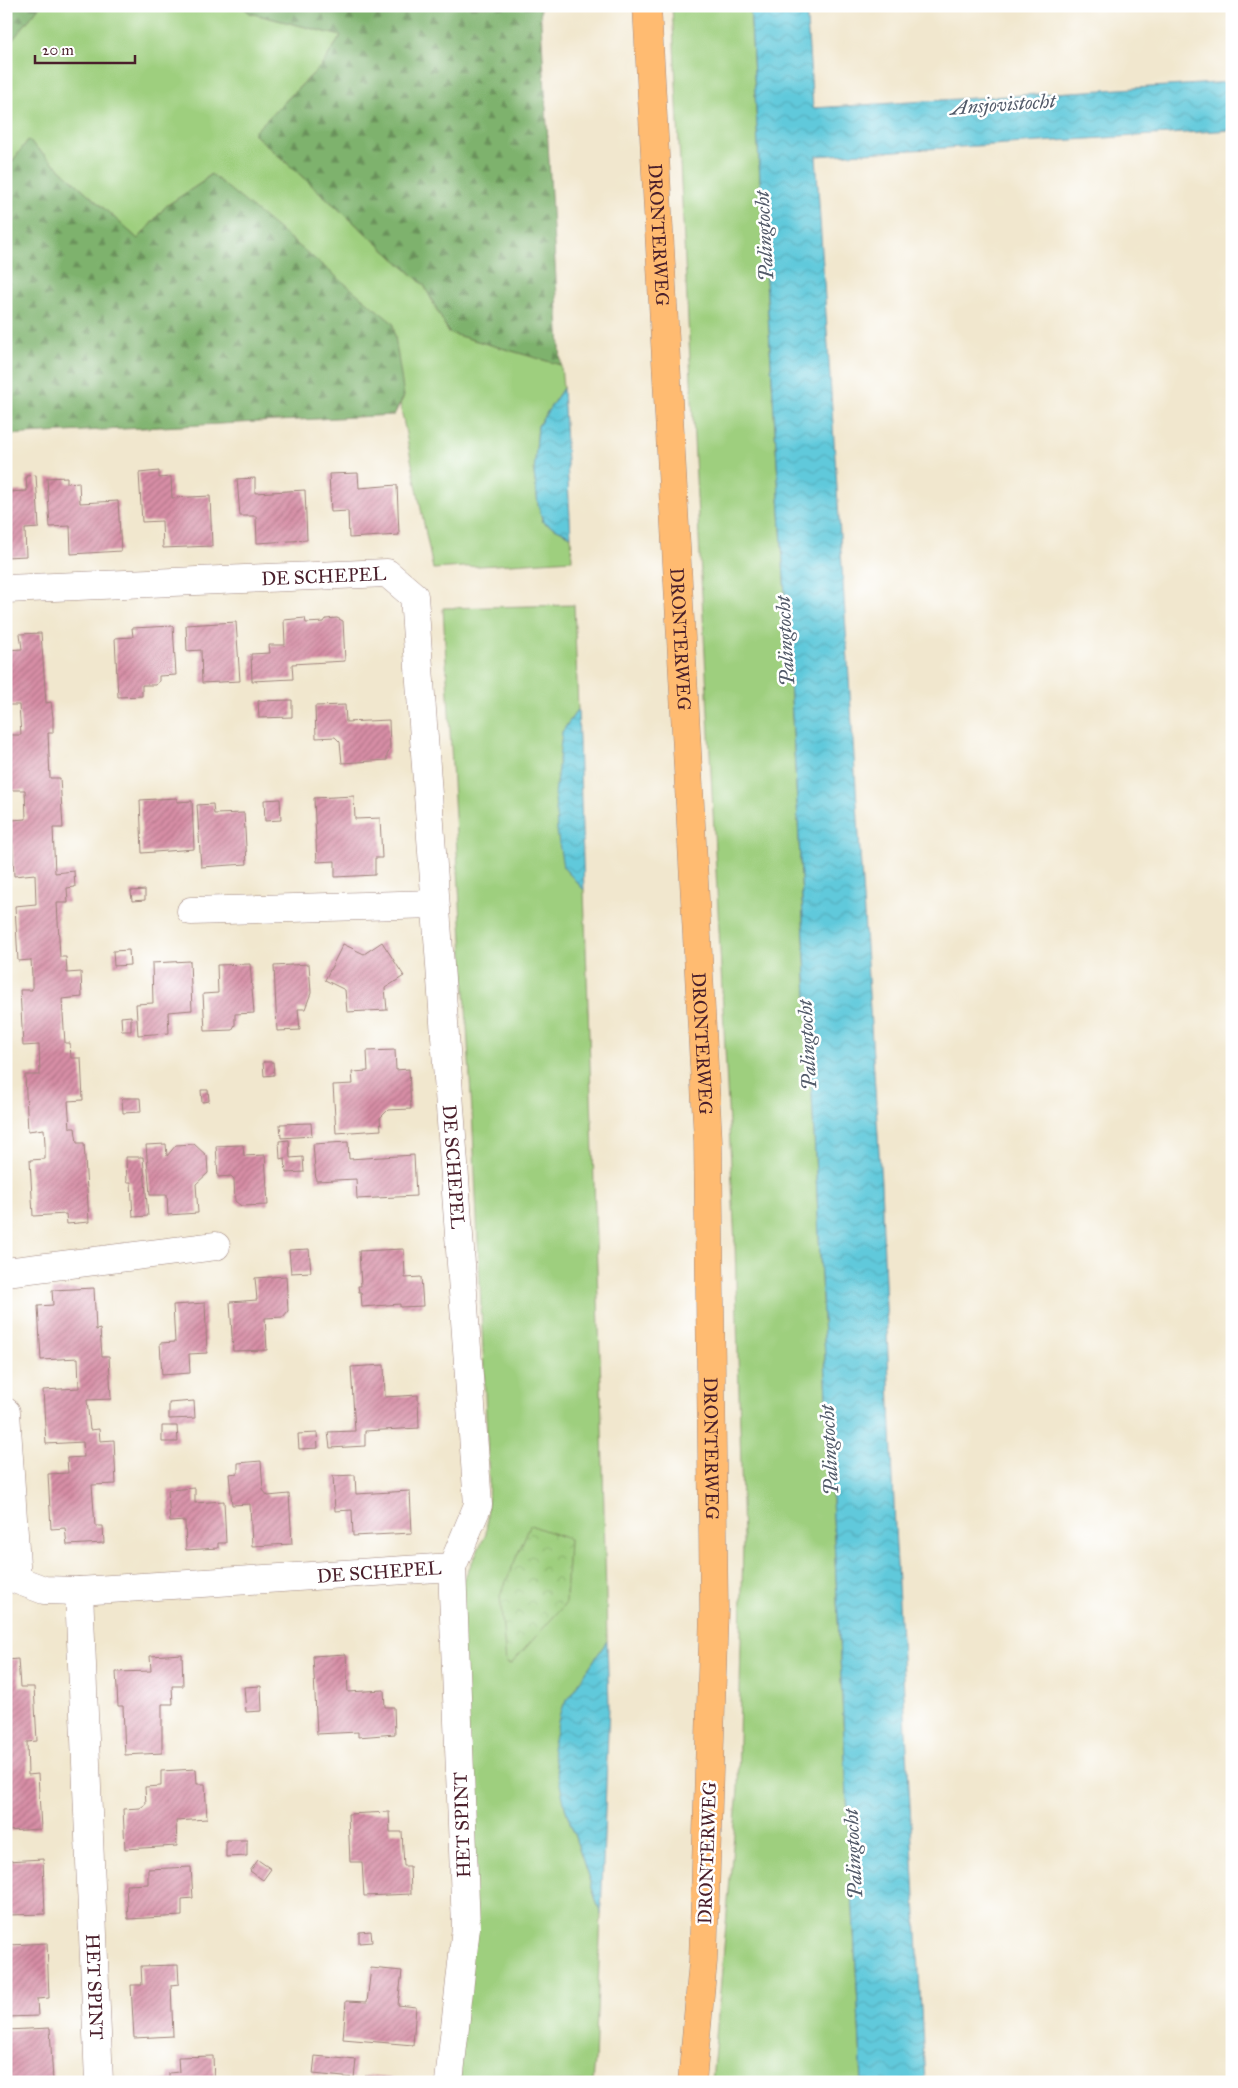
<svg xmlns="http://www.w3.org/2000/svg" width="1238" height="2088" font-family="'IM FELL Great Primer',serif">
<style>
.grass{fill:#9ecf7e;stroke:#747754}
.forest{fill:url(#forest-firs);stroke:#64684c}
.park{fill:url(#park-crowns);stroke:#747754}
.water{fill:url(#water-waves);stroke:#557483}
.building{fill:url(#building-hatch)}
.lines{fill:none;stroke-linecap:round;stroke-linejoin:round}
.minor-casing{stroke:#9e837c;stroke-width:29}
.major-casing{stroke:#9e837c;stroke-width:29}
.minor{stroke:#fff;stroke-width:28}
.major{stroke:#ffbb71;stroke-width:28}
.labels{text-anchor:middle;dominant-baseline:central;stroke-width:5;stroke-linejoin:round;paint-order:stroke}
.street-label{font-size:19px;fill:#4a1f2b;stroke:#fff}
.water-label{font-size:20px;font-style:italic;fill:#525a69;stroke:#fff}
</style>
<defs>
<pattern id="forest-firs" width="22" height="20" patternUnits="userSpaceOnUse" patternTransform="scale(1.25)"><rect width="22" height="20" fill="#7eb26d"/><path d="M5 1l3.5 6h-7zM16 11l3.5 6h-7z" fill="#69905a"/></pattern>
<pattern id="park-crowns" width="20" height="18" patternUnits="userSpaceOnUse" patternTransform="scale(1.25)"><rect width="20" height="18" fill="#9ecf7e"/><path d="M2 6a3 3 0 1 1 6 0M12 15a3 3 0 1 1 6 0" fill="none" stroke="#8ab16d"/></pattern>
<pattern id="water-waves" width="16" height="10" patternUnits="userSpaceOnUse" patternTransform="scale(1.25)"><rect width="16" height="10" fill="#60c9db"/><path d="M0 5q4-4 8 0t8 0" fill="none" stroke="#55acbc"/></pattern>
<pattern id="building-hatch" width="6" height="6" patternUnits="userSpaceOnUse" patternTransform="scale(1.25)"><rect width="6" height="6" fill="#d78ea6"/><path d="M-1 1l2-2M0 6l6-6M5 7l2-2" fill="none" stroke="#b07387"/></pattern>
</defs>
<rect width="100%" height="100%" fill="#fff"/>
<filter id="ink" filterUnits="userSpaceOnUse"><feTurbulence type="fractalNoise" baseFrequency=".02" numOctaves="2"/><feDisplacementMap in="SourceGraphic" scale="10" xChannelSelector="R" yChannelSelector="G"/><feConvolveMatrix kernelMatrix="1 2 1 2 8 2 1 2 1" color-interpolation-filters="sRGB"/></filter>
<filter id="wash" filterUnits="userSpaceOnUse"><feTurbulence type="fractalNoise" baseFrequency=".0096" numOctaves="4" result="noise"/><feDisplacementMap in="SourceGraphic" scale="20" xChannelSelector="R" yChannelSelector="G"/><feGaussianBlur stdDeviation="1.12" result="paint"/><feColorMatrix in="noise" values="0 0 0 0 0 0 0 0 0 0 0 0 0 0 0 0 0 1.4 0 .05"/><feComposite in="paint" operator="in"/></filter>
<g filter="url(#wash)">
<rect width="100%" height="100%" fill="#f1e7ce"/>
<!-- grass -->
<path class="grass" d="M40,6H242L250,13L341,36L322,65L253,133L424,285L449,333L561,365L563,388L538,426L534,473L538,504L543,522L571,536L572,560L433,569L400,404L404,396L210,174L201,183L166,206L138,239L28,140L6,170V48Z
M672,6H750C765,277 783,548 798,820C820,1240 839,1661 862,2082H712L738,1789L743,1541L735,1244Z
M574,605L578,709L562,732L563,867L584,890L601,1385L607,1641L561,1709L565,1807L601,1915L595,2061L593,2082H460L457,1593L486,1534L489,1482L473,1130L443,608Z"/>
<!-- forest -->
<path class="forest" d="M6,6H40L6,48Z
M242,6H540L561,365L449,333L424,285L253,133L322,65L341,36L250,13Z
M28,140L138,239L166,206L201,183L211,174L393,323L404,396L394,415L6,435V170Z"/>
<!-- park -->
<path class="park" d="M530,1525L569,1539L566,1603L511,1664L506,1663L500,1596Z"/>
<!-- water -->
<path class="water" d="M750,6H806L813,108L1232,82V130L816,156L881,1183L895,1528L925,2082H862C839,1661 820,1240 798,820C783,548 765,277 750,6Z
M563,388L571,536L543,522L538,504L534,473L538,426Z
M578,709L584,890L563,867L557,831L555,795L562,732Z
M607,1641L609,1706L601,1915L565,1807L552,1748L561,1709Z"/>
<g id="blocks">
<!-- building -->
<path class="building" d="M159,471V478L171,477L172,498L210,496L212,546L163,548L162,521L142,522L139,473Z
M358,473L359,488L397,485L399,535L349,538L348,511L331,512L329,474Z
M36,475L39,528L25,529L26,556L6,557V492L27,491L26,476Z
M67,477V483L79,482L80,503L118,501L121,551L71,554L70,526L50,527L47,478Z
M255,478V493L305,490L307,540L257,543L256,516H240L237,479Z
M305,618L306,623L324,622L326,619L337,618L343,621L345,661L292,664L293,679L252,681L251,654L270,653L269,645H285L284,620Z
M236,622L240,681L202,683L201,650L187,651L186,625Z
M173,626L176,675L159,676V681L156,685H142V696L118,697L115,638L133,637L132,628Z
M41,633L46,703L51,702L53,718V733H48L50,778H60L63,828H53L55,873L74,871L75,887L67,888L68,903H57L60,957H66L67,973L81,972L82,997L62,999L65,1043H70L71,1058H81L83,1100L68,1101L70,1128H75L77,1143H84L89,1222L67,1224L66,1214L33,1216L30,1160L45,1159V1144L44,1129L28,1131L25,1075H40L39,1045L23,1046L20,990H32V975L31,960L18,961L15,906L36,904L35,874L14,876L11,820L26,819L25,790H9L6,735H21L19,705H6V650L22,649L20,634Z
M292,700V717L259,718L258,701Z
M345,705L346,722L389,720L390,750L387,755V760L342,763L340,742L335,737L316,738L315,706Z
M354,796L355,819L380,818L382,858H375V875L335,877V861L317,862L314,798Z
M177,798V802L192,801L194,849L142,853L140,800Z
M280,799L281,820L265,821L264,800Z
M213,804L214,814L244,813L247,864L201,867L197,805Z
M145,890V900L132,901L131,891Z
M382,942L404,976L385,988L387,1010L347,1012L345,990L325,980L343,944L364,954Z
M129,950L130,965L114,966L113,951Z
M190,961L192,1010L168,1012L169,1033L138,1035L136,1004L153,1003L152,963Z
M250,964L254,1013L235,1014V1025L232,1030L205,1031L203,994L218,993L217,965Z
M309,964L311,993L305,1009H298L300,1030L277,1031L274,966Z
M131,1016V1031H122L121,1017Z
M395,1050L396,1070L409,1069L411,1109L388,1110L380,1118L381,1130L336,1133L333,1085L353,1084L352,1072L368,1071L367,1051Z
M263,1062H273L274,1075L264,1076Z
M201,1090H208L209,1101L202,1102Z
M122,1098H140L141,1112L123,1113Z
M311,1123L312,1136L281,1138L280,1124Z
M289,1140L290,1158L303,1157L304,1172L286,1173L285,1158L280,1159L279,1141Z
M348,1142L349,1159L414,1155L416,1196L357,1199L356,1179L316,1181L313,1144Z
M166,1144L167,1156L176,1145L194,1144L207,1156L208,1173L196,1184L198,1213L168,1215L167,1195H150L146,1145Z
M243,1145L244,1156L265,1155L268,1205L241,1206L235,1201L234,1179L231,1176L218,1177L216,1146Z
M126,1157H143L148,1216L133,1217L131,1182H127Z
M309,1249L311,1272L291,1273L289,1250Z
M404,1249L405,1278L421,1277L423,1306L400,1307V1304L362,1307L361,1292H359L358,1286H361L359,1251Z
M286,1276L288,1311L283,1317L265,1318L267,1350L233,1351L230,1302L257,1300L255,1278Z
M94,1288L96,1330L100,1329L102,1356H109L111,1399L87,1400L90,1430L99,1429L100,1441L114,1440L116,1484L92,1485L95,1526H103L104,1543L67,1545L65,1528L51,1529L48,1474L68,1473L67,1458L84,1457L83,1442L46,1444L43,1390L79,1388L78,1358L41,1360L38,1306L53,1305L52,1290Z
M205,1303L207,1353L189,1354L190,1373L162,1375L160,1343L175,1342L173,1305Z
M384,1365L385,1397L418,1395L419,1428L365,1431V1446L330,1448L328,1432L355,1431L351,1367Z
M194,1401L195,1418L169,1419V1403Z
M162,1426H177L178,1442H162Z
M317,1433L318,1448L299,1449L298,1434Z
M261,1461L263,1490L268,1496L289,1494L292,1544L252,1546L250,1504L232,1505L229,1474L238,1473V1463Z
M355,1475L356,1494L410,1491L412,1533L353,1536L352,1510L335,1511L333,1476Z
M195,1488V1503L224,1501L226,1543H218V1548L186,1550L185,1521L170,1522L168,1490Z
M182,1654L183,1686H172L173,1704H162V1753L125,1755L123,1706H118L116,1672L151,1671L150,1656Z
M346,1654L348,1692L384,1690L385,1707H394L395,1734L358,1737V1732L317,1734L313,1656Z
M18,1659L20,1687H34L37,1741L27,1742L28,1775L38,1774L41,1829L6,1831V1660Z
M261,1686L262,1711L246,1712L244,1687Z
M196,1769L197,1784H205L207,1819L176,1821L177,1846L125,1849L123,1809L140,1808L146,1804L145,1787L161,1786V1771Z
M389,1812L390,1832H402L404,1866H410L411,1894L364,1896L362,1862H350L348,1814Z
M226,1840H247V1856L226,1857Z
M43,1859L45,1914L8,1915L10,1945L47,1943L49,1998L37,1999L38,2016L6,2017V1861Z
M258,1860L271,1869L263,1880L250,1871Z
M191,1867L193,1898L182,1899V1916L128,1919L126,1885L148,1884V1869Z
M371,1931L372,1942L359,1943V1932Z
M178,1965L179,1984L171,1985L173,2036L134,2038L131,1985H142L141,1966Z
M371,1968L402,1971L398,2005L416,2007L413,2045L343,2039L346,2001L367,2002Z
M50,2028L53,2082H6V2073H9L6,2030Z
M213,2056L214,2082H151V2080L169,2079V2073L179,2072L178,2057Z
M315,2056L356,2060L354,2078L313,2074Z
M365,2076L400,2079V2082H364Z"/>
</g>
</g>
<g filter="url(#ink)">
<use href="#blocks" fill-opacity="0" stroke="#9e837c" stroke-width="1"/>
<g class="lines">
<!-- minor casing -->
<g class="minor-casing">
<g id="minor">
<path id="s1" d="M6,589L387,573L414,596L478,1505L452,1567L79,1591L44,1590L17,1580L6,1412"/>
<path d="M191,911L435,904"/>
<path d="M6,1272L216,1246"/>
<path id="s2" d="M79,1591L99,2082"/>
<path d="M449,2082L466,1927L452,1567"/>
</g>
</g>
<!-- major casing -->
<g class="major-casing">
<g id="major">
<path id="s3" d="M647,6L708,1141L714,1610L703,1961L692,2082"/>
</g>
</g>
<!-- minor -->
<use href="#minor" class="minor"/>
<!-- major -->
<use href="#major" class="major"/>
</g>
</g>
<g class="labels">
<!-- street labels -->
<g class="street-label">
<text stroke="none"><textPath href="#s3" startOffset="229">DRONTERWEG</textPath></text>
<text stroke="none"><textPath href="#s1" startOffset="318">DE SCHEPEL</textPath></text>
<text stroke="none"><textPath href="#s3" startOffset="634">DRONTERWEG</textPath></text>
<text stroke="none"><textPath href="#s3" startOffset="1039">DRONTERWEG</textPath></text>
<text stroke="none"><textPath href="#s1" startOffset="989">DE SCHEPEL</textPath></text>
<text stroke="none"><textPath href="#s3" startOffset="1444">DRONTERWEG</textPath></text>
<text transform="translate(379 1572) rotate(-4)">DE SCHEPEL</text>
<text transform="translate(462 1825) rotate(-92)">HET SPINT</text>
<text transform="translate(707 1853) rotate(-88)">DRONTERWEG</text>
<text stroke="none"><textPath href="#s2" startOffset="396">HET SPINT</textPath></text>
</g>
<!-- water labels -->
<g class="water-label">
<text transform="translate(1003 104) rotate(-4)">Ansjovistocht</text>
<text transform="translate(764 236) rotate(-93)">Palingtocht</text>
<text transform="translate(785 641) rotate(-93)">Palingtocht</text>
<text transform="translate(807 1045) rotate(-93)">Palingtocht</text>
<text transform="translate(829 1450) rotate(-93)">Palingtocht</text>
<text transform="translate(853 1854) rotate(-93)">Palingtocht</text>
</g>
</g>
<!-- margin -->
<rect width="1238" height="2088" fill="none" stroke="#fff" stroke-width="25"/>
<!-- scale -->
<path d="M35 55v8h100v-8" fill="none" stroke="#4a1f2b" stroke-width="2.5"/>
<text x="42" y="55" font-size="15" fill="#4a1f2b" stroke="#ffffff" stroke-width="4" paint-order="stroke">20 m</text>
</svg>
